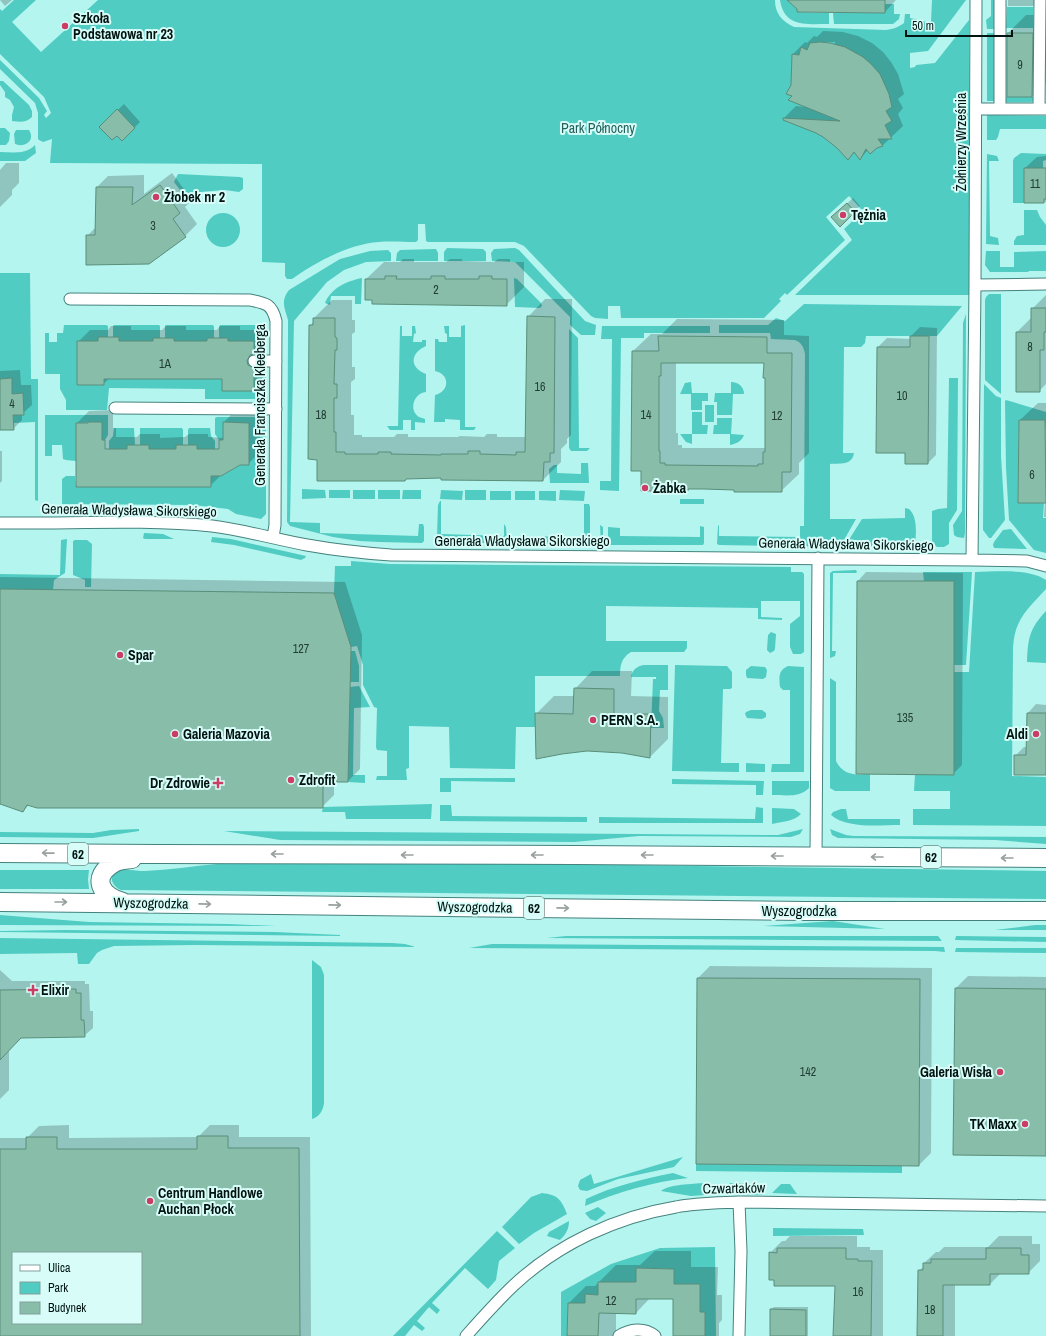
<svg xmlns="http://www.w3.org/2000/svg" width="1046" height="1336" font-family="'Archivo Narrow',sans-serif">
<style>
.green{fill:#50ccc3}
.shadow{fill:#0003;fill-rule:evenodd}
.building{fill:#88bea9;stroke:#598e7a;fill-rule:evenodd}
.lines{fill:none;stroke-linecap:round;stroke-linejoin:round}
.minor-casing{stroke:#45827d;stroke-width:13}
.primary-casing{stroke:#45827d;stroke-width:20}
.minor{stroke:#fff;stroke-width:11}
.primary{stroke:#fff;stroke-width:18}
.oneway{stroke:#99a1a0}
.poi-dot{fill:#cc3d65;stroke:#d8fdf9;stroke-width:1.5}
.labels{text-anchor:middle;dominant-baseline:central;stroke-width:4;stroke-linejoin:round;paint-order:stroke}
.number-label{font-size:12px;fill:#223e37}
.shield{fill:#d8fdf9;stroke:#415957;stroke-width:1}
.shield-label{font-size:13px;font-weight:bold;fill:#001311}
.poi-label{font-size:14px;font-weight:bold;fill:#001311;stroke:#d8fdf9;text-anchor:start}
.park-label{font-size:14px;fill:#215f5b;stroke:#d8fdf9}
.street-label{font-size:14px;fill:#001311;stroke:#d8fdf9}
</style>
<rect width="100%" height="100%" fill="#b5f5ef"/>
<!-- green -->
<path class="green" d="M14,0H36L12,22L41,52L98,0H775C775,14 782,21 794,27L886,30C894,29 898,27 904,23L905,14H910V18L919,20V21L931,22L932,0H966L928,51L910,53V68L915,67L916,65L935,63L969,20V295H795L852,240L844,229L859,215L871,214L875,210L861,209L849,196L826,217L845,240L787,295L785,293L779,299L781,301L764,318H621L620,306H608V319L595,318L591,316L524,246L515,242H428L426,241L425,224H418V240L416,242C403,242 391,241 379,242C349,244 316,262 292,279H287L285,276V263L262,262V164L50,163L52,139L43,142L39,140L38,139V113L35,103L0,69V60L39,98L47,111L44,115L46,118L51,113L44,97L0,54V9L2,11Z
M780,0H788L797,9V12L829,13V24C808,24 784,28 780,0Z
M991,0H995V29H987L986,20L991,16Z
M885,4H894V14H900L899,19L893,24H834L833,13H885Z
M1007,7H1033V28H1006Z
M987,33H995L994,101H987Z
M0,81H3L29,105L32,111V117C26,123 20,122 12,121V115L14,107L10,100L5,97V92L0,85Z
M1006,97H1033V101L1031,102H1006Z
M987,115L1046,116V129H1000L998,137L996,140H987Z
M0,128H5L10,133L9,141L6,145H0Z
M16,130H29C36,141 24,148 15,144L14,134Z
M35,145L36,153L25,161H0V152C12,152 26,155 35,145Z
M1021,153L1046,154V160L1043,161V168H1024V203H1013V161L1014,158Z
M987,154L997,156L999,161H989L990,236L998,238L999,245L986,244Z
M178,174L240,177L243,178V189L239,192L225,190L188,193L180,190L174,182Z
M1024,210H1037L1040,217L1046,225V245H1014V241L1017,236L1024,235Z
M206 230a17 17 0 1 1 34 0a17 17 0 1 1-34 0Z
M447,248L483,249L486,252V261H444V252Z
M515,248L519,250L585,321L596,325L595,335H581L570,325V317L515,262L492,261L491,253L494,249Z
M436,249L438,253V261H396L397,253L400,250Z
M388,250L391,253V261L366,262L344,270L327,282L294,321L290,522L320,523V533L418,536L419,524H423L424,527V541L422,543L379,542L359,541L333,537L290,526L287,522L288,333C288,329 288,324 288,320C285,309 280,301 289,290L340,259L370,251Z
M986,251H1000V267H1014V252L1046,251V271H1029L1028,272H990L985,265Z
M0,273H30L31,379H38V501L35,500V422L14,423L13,415H23V393L12,394V378L0,379Z
M362,278L361,304H355V296H331L330,305L325,303C331,288 347,281 362,278Z
M514,278L517,279L541,303L542,306L540,308L515,307Z
M989,294H1001V394L985,380V300L986,297Z
M804,304L962,306L937,336H866L865,343L861,347H844L843,453H854C852,466 840,463 830,464V519H856L840,547L719,545L717,544L718,526L719,525V536L800,537V526H804L805,354C804,347 801,342 795,340L771,339L770,333H719V325H768L776,318L785,321Z
M966,314L965,533L964,538L957,537L954,535L953,525L962,511L963,323Z
M64,325H106L108,326V337L98,341H77V385H104V379H222V391H253L254,367H265L266,369V393L260,399H205V389L109,388L107,410H66V400L60,389V374H45V333H49V342H57V333H63Z
M114,325H159L160,326V338H153V341H119V337H113V326Z
M166,325H213L214,327V338H207V341H174V338H165V326Z
M220,325H262L266,330V354L254,355V342L228,341V338H219V327Z
M465,325V427H476L474,430H460V420L445,419V422H434L435,395C450,391 450,374 435,371V339H438L439,342H447V334L445,333L444,326H449V337H461V326Z
M400,326H402V336H412V326H415L416,333L414,334L413,342H422V340H426V346C410,353 409,368 426,374V392C414,393 408,410 419,417C421,418 423,418 425,419V423L415,422V430H411V420H403V430H390L387,426H398Z
M602,326H710V333H644V338H621L619,491L600,490V481H611L612,339H601Z
M569,329L578,338L579,448H590L587,451H571L569,448Z
M949,378H958L957,510L949,523V544L944,547H937L932,542V511L938,509L947,508Z
M691,382L692,393H708V401H702V410H691V394H680L685,383Z
M731,382C739,382 744,387 744,394H733L732,415H717V402H714L715,393H731Z
M984,384L996,396L1001,398V456L1005,520L991,538H989L983,530Z
M1006,400L1046,412V432L1045,420H1019L1018,503H1044L1043,518H1046V553L1034,550L1009,520L1006,468L1005,401Z
M705,405H714V422H705Z
M692,412H702V425H708L707,434H692V444L686,442L680,434H692Z
M45,415H108V435L105,440H102V422L76,423V461L66,460L63,459L62,445H52V456H45Z
M217,417H259L266,424V514L261,519L236,514L228,509L193,505L62,504V479L66,476H75L76,487H208L211,485V476H221L240,465H248L236,422H223V440H219L215,434V418Z
M717,418H732L731,434L744,435C742,441 736,444 730,445V434H713L714,425H717Z
M114,428H134L135,445L127,449H109V441L113,436Z
M140,428H182L183,430V445H176V449H149L140,445Z
M189,428H210L211,436L215,441V449H197L188,445V430Z
M581,463H588L589,483H550L549,469L554,465H557V473L581,474Z
M302,489L325,490L326,498L302,499Z
M329,490H350V498H329Z
M353,490H375V499H353Z
M378,490H400V499H378Z
M403,490H421V499H402Z
M441,490L463,491L462,500L440,499Z
M465,490H486V500H465Z
M560,490L585,491L584,501L559,500Z
M490,491H511V500H490Z
M515,491H535V500H515Z
M539,491H556V501L539,500Z
M680,499H704V504H680Z
M440,501H441V534L504,536V524L506,527L507,543H440L437,540V537L438,505Z
M584,504H589L590,507V540L586,545L519,544V536L584,537Z
M905,508L909,509C918,517 916,534 915,545L912,547L845,546L862,519L905,518Z
M600,525L603,527V537H608V527L620,528V536L700,537V526L704,527V543L703,545H602L601,543Z
M1011,529L1027,549L994,548L993,545L994,542L1003,530Z
M144,533L163,534L174,539H145L143,538Z
M212,537L231,539L306,556L305,558L301,560L234,545L211,542Z
M67,539L65,573L54,580L53,590L0,589V574L60,575L61,540Z
M75,540H87L92,544L91,587H85V580L73,575V541Z
M351,561L390,564L791,567V572H802L804,574V652L801,654H793L790,647V624L800,616V601H761V617L782,618V620L758,619V608L606,606V641H687V648L684,652H631C621,658 620,666 620,676H535V727H516L515,769L450,768L449,727L409,726V768L406,769L407,780H376L377,776H387V751L377,750L376,747L377,708L374,707L363,685V665L357,646L351,647L334,593L335,566H351Z
M856,570L857,572L856,573H833L832,651H836L835,656L830,658V573L833,571Z
M923,572H972L966,665H954V581H924Z
M975,572C996,572 1028,568 1046,580V589C1027,610 1014,619 1013,650L1012,776L1046,777V826L913,825V809H950V791H914L915,774L954,672H969Z
M1046,611V663L1027,662C1028,639 1029,629 1046,611Z
M771,632L776,634L775,649L774,651L770,653L767,650L768,635Z
M351,651H355L359,666V682H350Z
M644,665H668V690H660L659,711L663,718L664,728H651L653,679H656V677H631C632,670 637,666 644,665Z
M675,665L723,666H727L732,672V688L730,689H723L721,763H739V772L672,771Z
M751,666L765,667L767,670L766,677L763,679L747,678L746,675V670Z
M788,666L804,667V772H771L772,764H790V690H783L780,687C779,678 778,670 788,666Z
M830,678L836,682V761C843,776 857,775 870,774V791H835L830,788Z
M359,686L370,707L354,708L353,775H365V783L348,782L350,687Z
M751,710H762L766,713V717L762,719L747,718L745,714L746,712Z
M746,763L765,764V772H746Z
M440,778H515V782L451,781V792H440Z
M672,779L764,781L763,795H756V785L672,784Z
M772,781H809V788C800,798 784,795 772,795Z
M432,804L431,819H346L345,812H322L323,807Z
M440,805H451L452,816L587,817V822L440,821Z
M756,807L763,808V823H599V817L755,819Z
M772,808L794,809L801,814C795,821 781,822 772,824Z
M841,809H846L848,819H900V825C880,825 847,829 831,815L833,812Z
M139,829V831L93,838L0,837V832L93,833L111,830Z
M803,829L800,834L791,837L639,836L574,842L280,840L224,831L778,835Z
M830,829L846,835L854,836L1046,837V844L995,840L838,838L832,835Z
M217,864H563L1046,871V899L121,890C113,887 107,876 117,871C125,868 137,871 145,871C169,870 193,866 217,864Z
M0,870H89L88,879L89,889H0Z
M0,915L89,922L229,924L276,926L0,925Z
M833,921L885,929L763,926Z
M1035,925H1046V930H995Z
M65,930L275,932L340,935V936L0,932V931Z
M566,936H938L942,941L547,938Z
M956,936L1046,937V942L955,940Z
M0,938L392,943L405,944L416,947L194,945L114,946L102,950L97,953L89,964H78L77,953L0,954Z
M492,944L944,947L945,952L935,951L469,948Z
M956,948H1046V953L955,952Z
M312,960L321,967L324,975V1103C323,1111 319,1117 312,1119Z
M683,1157L674,1167L618,1179L587,1191L580,1190L578,1186L580,1180L591,1174L594,1184Z
M696,1164L902,1165V1173L696,1171Z
M673,1173L688,1178C652,1182 618,1192 585,1206L586,1199C613,1186 643,1179 673,1173Z
M704,1183L705,1195L691,1196L661,1191C669,1184 693,1184 704,1183Z
M730,1183L756,1184L763,1195L724,1194Z
M781,1184H790L797,1194L772,1193Z
M542,1193C558,1195 561,1199 567,1214L534,1233L519,1244L502,1227L531,1197Z
M598,1207L606,1213L596,1221L590,1219L585,1213Z
M569,1221C569,1229 566,1234 560,1240L547,1236L549,1232Z
M773,1228L863,1229L864,1235L773,1236Z
M497,1231L515,1248L499,1261L496,1280L488,1289L465,1268L432,1303L440,1310L437,1314L429,1307L417,1321L425,1328L422,1331L414,1325L405,1336H393Z
M715,1247L716,1336H705L700,1312V1285L674,1284V1269L636,1268V1282H598V1295L585,1294V1303H568L567,1336H561V1292L611,1264L660,1248Z"/>
<!-- shadow -->
<path class="shadow" d="M0,0H12L5,6Z
M789,0H896L885,12L798,9Z
M1008,0H1039L1033,6H1008Z
M1026,15H1046V82L1032,96L1008,33Z
M823,31L843,32L858,36L872,43L883,52L891,62L898,74L904,94L898,99L903,108L898,114L903,126L883,145L868,150L860,159L855,152L848,158L833,143L816,132L784,118L796,106L805,107L794,95L792,85L793,54L805,42L807,43L814,36L817,37ZM814,42H835V44H812Z
M124,104L140,122L122,140L117,134L100,127Z
M1046,156V202H1025V168L1037,157Z
M6,163H19V183L12,190V195L0,207V170Z
M172,173L192,200L185,207L197,224L185,236L148,263L87,236L96,227L97,187L108,176L144,175V194Z
M853,198L860,206L840,225L838,212Z
M403,259H414V262H446L450,259H462V261L494,262L498,259H510V262H524V287L506,305L366,279L384,262H400Z
M1046,295V384L1039,391L1017,332L1032,317V309Z
M545,299H572L571,435L567,439V443L561,449V462L543,480L442,477L318,459L310,326L314,321V318L332,300H352V320H355V332L352,334V367H355V379L351,382V415H354V435H362V437H394L397,434H408V437H458L460,436L484,437L487,434H497V437H526L528,317Z
M677,319L784,320V335L809,336V453L799,463V474L781,491L735,489L690,488L688,490L642,470L633,351L651,334H662ZM676,362H765L766,377V448H682V445H678V433H676Z
M111,326H131V330H162L166,326H186V330H217L220,326H240V330H265V341L258,348L260,353L265,356V378L253,390L223,378H110L103,384L78,342L90,330H108Z
M920,327L937,328L936,455L928,463L878,347L887,338L911,339V336Z
M20,370L21,385H31L32,405L22,414V420L13,429H0V371Z
M1038,403H1046V517H1044L1045,502L1020,420Z
M113,410V428H116V437H137L140,434H160V438L185,437L189,434H208V437L223,438L224,422L236,410L260,412V452L248,464H240L222,474L210,486H77V423L89,411Z
M0,451H2V481L0,483Z
M866,572L963,573L962,765L953,774L857,773L858,581Z
M0,577L345,582L362,635L360,769L348,781H334V795L322,807L29,805L23,811L0,803Z
M592,671H632L631,696L668,697V739L650,757L635,754L536,714L554,696H574L575,689Z
M1036,704L1046,705V774L1015,756L1024,747H1027L1028,713Z
M710,966L932,968L931,1153L919,1165L697,1163L698,978Z
M0,970L12,981H85V984H89L90,1011H93V1028L84,1036L21,1037L9,1049V1090L0,1099Z
M968,976L1046,977V1155L956,988Z
M69,1125V1138L198,1137L210,1125H239V1137H310L311,1336H0V1138H27L39,1126ZM13,1253H141V1323H13Z
M790,1236H857V1247H870V1250H883V1336H834L836,1285L770,1253L782,1241H785Z
M999,1236H1032V1244H1040V1261L1028,1273H1001L990,1284H955V1336H918L919,1271L924,1266V1263L936,1252H939L944,1247H988Z
M655,1251H691V1267H718L717,1295H722V1320L719,1323V1336H674V1298H650L636,1313L616,1312V1336H569V1303L586,1286H595L616,1265H640Z
M774,1307H808V1336H771V1309Z"/>
<!-- building -->
<path class="building" d="M787,0H885V13L797,12V9Z
M1007,33H1033L1032,97H1007Z
M820,42L830,43L845,47L863,57L871,64L880,74L889,94L892,107L886,111L892,121L885,125L892,139H878L883,146L877,148L870,154L866,149L860,160L854,152L848,160L837,148L823,137L816,133L783,120V118L840,121L788,100L792,96L786,94L791,85L792,54L799,55L801,47L807,50L810,43Z
M117,109L135,128L122,141L117,136L112,140L99,127Z
M1024,168H1046V199H1044V203H1024Z
M160,185L180,213L173,219L186,237L149,264L86,265V235H95L96,187H133L132,205Z
M847,203L855,212L840,227L831,217Z
M385,276H397L396,279H431V276H445V279H479V276H492V279H507V306L372,304V300H365V279H385Z
M1031,308H1046V332H1044V350H1040V392H1016V332H1031Z
M527,316L555,317L554,453H550V462H544L543,481L441,480V478L406,479L405,481H317V460L308,459L309,325H313V318H335V337L337,338V350H335L334,384H337V398H334V432H336V452H345V454H378V452H391V454L441,455V454H468V451H480V454L516,455V452H525Z
M658,336L767,337V353H792L791,472H782V492H734V490L704,489H688V491H641V471H631L632,351H659ZM661,363H764L763,378H765V452H763V464H758V466L665,465V463H660V451H659V376H661Z
M910,336H929L928,464H905V453H876L877,347H910Z
M98,337H119V341H153V338H174V341H207V338H228V341H254V354L250,355L247,361L248,365L254,368V391H222V379H104V385H77V341H98Z
M12,378V394L23,393L24,415H13L14,430H0V379Z
M1019,420H1045L1046,503H1018Z
M88,422H102V440H105V449H127V445H149V449H176V445H197V449H219V440H223V422L249,423V465H240L221,476H211V487H76V423H88Z
M857,581H954V775L856,774Z
M0,589L334,593L351,647L348,782H323V808H37L27,805L23,812L0,804Z
M574,688L614,689V714H651L650,758L622,753L587,751L562,754L536,759L535,713L573,714Z
M1027,713H1046V775H1014V755H1026Z
M697,978L920,979L919,1166L696,1164Z
M955,988L1046,989V1156L953,1155Z
M76,989V993H81V1020H84L85,1037L21,1038L0,1060V990Z
M197,1136H228V1148H299L300,1336H0V1149H26V1137H57V1149H197ZM13,1253H141V1323H13Z
M777,1248H846V1259H858V1261H872L871,1336H833L835,1286H774V1280H769V1252L777,1253Z
M986,1248H1021V1255H1029V1274H990V1285H943V1336H917L918,1270H923V1263H931V1259H986Z
M636,1268L674,1269V1284H700V1312H705V1336H673V1299H636V1314L599,1313L598,1336H567L568,1303H585V1294L598,1295V1282H636Z
M770,1309L806,1310V1336H770Z"/>
<g class="lines">
<!-- minor casing -->
<g class="minor-casing">
<path id="minor" d="M976,109H1045
M1000,109V0
M1039,109L1040,0
M975,285L1046,284
M70,299L250,300C266,303 272,304 276,321L275,525L273,537
M254,361H276
M115,408L276,409
M0,523C70,524 142,519 212,526C244,530 275,539 307,545C335,550 363,553 391,555L972,560L1027,561L1046,566
M972,560L975,285L976,0
M816,857L818,558
M739,1202L741,1251L739,1336
M466,1336C482,1318 497,1301 514,1285C558,1244 616,1217 676,1207C696,1203 718,1203 739,1202L1046,1206
M619,1336C630,1329 644,1327 655,1336"/>
</g>
<!-- primary casing -->
<g class="primary-casing">
<path id="primary" d="M0,853L157,854L576,855L1046,858
M0,902L805,911H1046
M123,902C101,897 90,877 114,863C119,860 126,860 132,859"/>
</g>
<!-- minor -->
<use href="#minor" class="minor"/>
<!-- primary -->
<use href="#primary" class="primary"/>
</g>
<!-- one-way arrows -->
<defs><path id="oneway-shaft" d="M-6 0H5M1.5-3L5.5 0L1.5 3" fill="none" stroke-width="1.6" stroke-linecap="round" stroke-linejoin="round"/></defs>
<g class="oneway">
<use href="#oneway-shaft" transform="translate(48 853) rotate(-179)"/>
<use href="#oneway-shaft" transform="translate(277 854) rotate(-180)"/>
<use href="#oneway-shaft" transform="translate(407 855) rotate(-180)"/>
<use href="#oneway-shaft" transform="translate(537 855) rotate(-180)"/>
<use href="#oneway-shaft" transform="translate(647 855) rotate(-180)"/>
<use href="#oneway-shaft" transform="translate(777 856) rotate(-180)"/>
<use href="#oneway-shaft" transform="translate(877 857) rotate(-180)"/>
<use href="#oneway-shaft" transform="translate(1007 858) rotate(-180)"/>
<use href="#oneway-shaft" transform="translate(61 902)"/>
<use href="#oneway-shaft" transform="translate(205 904) rotate(1)"/>
<use href="#oneway-shaft" transform="translate(335 905) rotate(1)"/>
<use href="#oneway-shaft" transform="translate(563 908) rotate(1)"/>
</g>
<!-- markers -->
<g class="poi-dot">
<circle cx="65" cy="26" r="4"/>
<circle cx="156" cy="197" r="4"/>
<circle cx="843" cy="215" r="4"/>
<circle cx="645" cy="488" r="4"/>
<circle cx="120" cy="655" r="4"/>
<circle cx="593" cy="720" r="4"/>
<circle cx="175" cy="734" r="4"/>
<circle cx="1036" cy="734" r="4"/>
<circle cx="291" cy="780" r="4"/>
<path d="M216 777h4v4h4v4h-4v4h-4v-4h-4v-4h4z"/>
<path d="M31 984h4v4h4v4h-4v4h-4v-4h-4v-4h4z"/>
<circle cx="1000" cy="1072" r="4"/>
<circle cx="1025" cy="1124" r="4"/>
<circle cx="150" cy="1201" r="4"/>
</g>
<g class="labels">
<!-- number labels -->
<g class="number-label">
<text x="1020" y="65">9</text>
<text x="1035" y="184">11</text>
<text x="153" y="226">3</text>
<text x="436" y="290">2</text>
<text x="1030" y="347">8</text>
<text x="165" y="364">1A</text>
<text x="540" y="387">16</text>
<text x="902" y="396">10</text>
<text x="12" y="404">4</text>
<text x="321" y="415">18</text>
<text x="646" y="415">14</text>
<text x="777" y="416">12</text>
<text x="1032" y="475">6</text>
<text x="301" y="649">127</text>
<text x="905" y="718">135</text>
<text x="808" y="1072">142</text>
<text x="858" y="1292">16</text>
<text x="611" y="1301">12</text>
<text x="930" y="1310">18</text>
</g>
<!-- shield labels -->
<g class="shield">
<rect x="68" y="843" width="20" height="22" rx="3"/>
<rect x="921" y="846" width="20" height="22" rx="3"/>
<rect x="524" y="897" width="20" height="22" rx="3"/>
</g>
<g class="shield-label">
<text x="78" y="854">62</text>
<text x="931" y="857">62</text>
<text x="534" y="908">62</text>
</g>
<!-- poi labels -->
<g class="poi-label">
<text x="73" y="18">Szkoła<tspan x="73" dy="16">Podstawowa nr 23</tspan></text>
<text x="164" y="197">Żłobek nr 2</text>
<text x="851" y="215">Tężnia</text>
<text x="653" y="488">Żabka</text>
<text x="128" y="655">Spar</text>
<text x="601" y="720">PERN S.A.</text>
<text x="183" y="734">Galeria Mazovia</text>
<text x="1028" y="734" text-anchor="end">Aldi</text>
<text x="299" y="780">Zdrofit</text>
<text x="210" y="783" text-anchor="end">Dr Zdrowie</text>
<text x="41" y="990">Elixir</text>
<text x="992" y="1072" text-anchor="end">Galeria Wisła</text>
<text x="1017" y="1124" text-anchor="end">TK Maxx</text>
<text x="158" y="1193">Centrum Handlowe<tspan x="158" dy="16">Auchan Płock</tspan></text>
</g>
<!-- park labels -->
<g class="park-label">
<text x="598" y="128">Park Północny</text>
</g>
<!-- street labels -->
<g class="street-label">
<text transform="translate(961 142) rotate(-90)">Żołnierzy Września</text>
<text transform="translate(260 405) rotate(-90)">Generała Franciszka Kleeberga</text>
<text transform="translate(129 510) rotate(1)">Generała Władysława Sikorskiego</text>
<text x="522" y="541">Generała Władysława Sikorskiego</text>
<text transform="translate(846 544) rotate(1)">Generała Władysława Sikorskiego</text>
<text transform="translate(151 903) rotate(1)">Wyszogrodzka</text>
<text transform="translate(475 907) rotate(1)">Wyszogrodzka</text>
<text x="799" y="911">Wyszogrodzka</text>
<text transform="translate(734 1188) rotate(-1)">Czwartaków</text>
</g>
</g>
<!-- legend -->
<rect x="12" y="1252" width="130" height="72" fill="#d8fdf9" stroke="#829f9c"/>
<rect x="20" y="1265" width="20" height="6" fill="#ffffff" stroke="#829f9c"/>
<text x="48" y="1272" font-size="12" fill="#001311">Ulica</text>
<rect x="20" y="1282" width="20" height="12" fill="#50ccc3" stroke="#829f9c"/>
<text x="48" y="1292" font-size="12" fill="#001311">Park</text>
<rect x="20" y="1302" width="20" height="12" fill="#88bea9" stroke="#829f9c"/>
<text x="48" y="1312" font-size="12" fill="#001311">Budynek</text>
<!-- scale -->
<path d="M906 30v6h106v-6" fill="none" stroke="#001311" stroke-width="2"/>
<text x="912" y="30" font-size="12" fill="#001311" stroke="#d8fdf9" stroke-width="3" paint-order="stroke">50 m</text>
</svg>
